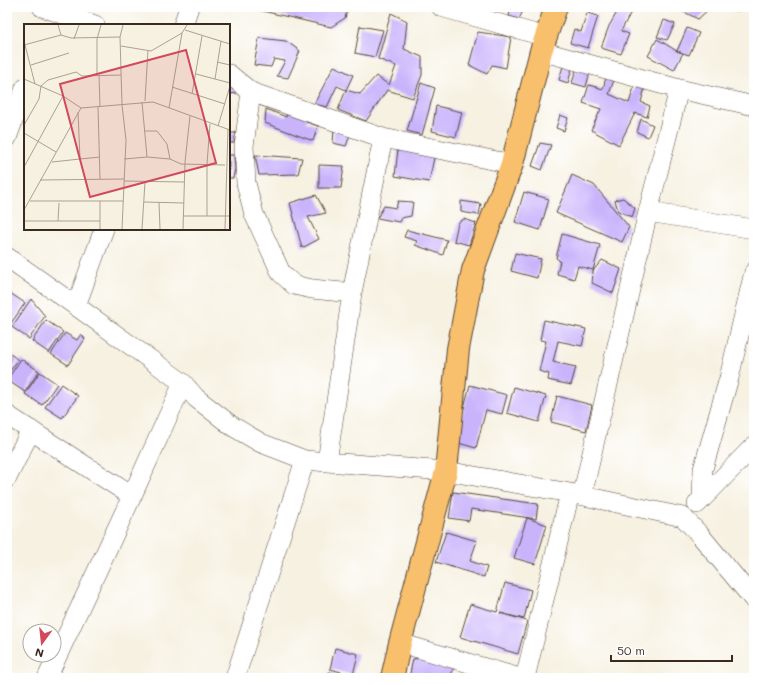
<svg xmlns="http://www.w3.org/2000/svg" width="761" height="685" font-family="Mali,sans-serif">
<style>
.building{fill:#c9b4fc}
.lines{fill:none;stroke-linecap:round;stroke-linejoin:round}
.minor-casing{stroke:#57483b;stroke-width:20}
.major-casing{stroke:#57483b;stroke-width:24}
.minor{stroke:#fff;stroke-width:19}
.major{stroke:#f8bf6c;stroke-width:22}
.inset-road{fill:none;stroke:#aba193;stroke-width:1}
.view{fill:#d1495b;fill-opacity:0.15;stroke:#d1495b;stroke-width:2}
.inset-edge{fill:none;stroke:#3b2a1e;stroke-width:2}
</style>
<rect width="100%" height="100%" fill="#fff"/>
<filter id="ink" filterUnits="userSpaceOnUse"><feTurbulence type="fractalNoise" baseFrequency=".025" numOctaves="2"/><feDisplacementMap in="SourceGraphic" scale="8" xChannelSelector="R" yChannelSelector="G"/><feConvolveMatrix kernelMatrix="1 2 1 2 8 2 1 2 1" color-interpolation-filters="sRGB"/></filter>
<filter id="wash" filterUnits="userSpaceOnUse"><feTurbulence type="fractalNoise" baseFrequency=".012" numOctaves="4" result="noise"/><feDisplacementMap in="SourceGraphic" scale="16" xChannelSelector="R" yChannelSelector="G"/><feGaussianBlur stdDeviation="0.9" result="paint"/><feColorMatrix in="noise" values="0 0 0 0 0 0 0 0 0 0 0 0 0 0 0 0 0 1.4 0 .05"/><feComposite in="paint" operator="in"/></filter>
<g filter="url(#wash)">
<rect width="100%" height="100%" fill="#f6f1e1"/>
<g id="blocks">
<!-- building -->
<path class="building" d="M250,7H348L345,18L331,27L250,8Z
M511,7H525L519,19L509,16Z
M620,7L631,12L621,31L629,34L621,54L601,48L609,26Z
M674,7H711L698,19Z
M716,7H739L738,11L716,8Z
M391,13L407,21L404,49L422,57V75L413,98L387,90L366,121L338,110L346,90L360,94L376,76L389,85L396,66L378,59Z
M587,13L598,16L588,48L570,43L574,29L581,32Z
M664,20L675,24L667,40L657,37Z
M360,26L383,30L375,57L355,53Z
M687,28L699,33L689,55L677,51L683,53L674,70L648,56L657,39L677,51Z
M478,32L511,37L506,68L492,65L487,74L469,65Z
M259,38L286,41L300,51L288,78L277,76L285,61L274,59L271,67L254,65Z
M578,64L591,68L586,87L572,83Z
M334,66L353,75L346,90L337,86L327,107L314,104Z
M563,66L572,68L568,83L559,80Z
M606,77L614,80L609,94L629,103L636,81L646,84L641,102L650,106L647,117L635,113L619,145L591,130L601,109L583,103L589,85L603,89Z
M229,79L238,93L229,94Z
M421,83L435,88L422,135L407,131Z
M436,106L462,112L456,137L432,131Z
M266,109L286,117L289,109L309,118L306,122L318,126L313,141L265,123Z
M560,115L568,118L564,131L556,128Z
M641,119L653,125L648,137L637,132Z
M334,129L350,135L346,146L333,143Z
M229,133H236L234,143H229Z
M540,143L551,145L542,170L532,166Z
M398,149L435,153L429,182L395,176Z
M229,155H234L235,169L233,178H229Z
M255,155L302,158L298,174L259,175Z
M319,165L344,166L341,188H319Z
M572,175L594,185L629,227L622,242L556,213Z
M524,192L549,199L540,230L515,222Z
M316,195L326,213L308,217L319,239L302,248L290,203Z
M623,198L635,208L632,217L618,211L615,200Z
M398,201L413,202L411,216L401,218L399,222L377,218L384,206L396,208Z
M461,201L481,204L479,215L461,212Z
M464,219L476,223L469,245L454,241L458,223Z
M407,230L447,240L443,255L415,245L417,241L404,237Z
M562,234L600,245L593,270L578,266L574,279L557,274L560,261L556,258Z
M515,253L541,259L537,278L511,271Z
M602,260L621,269L613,293L592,283L593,271Z
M7,291L25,303L9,326L7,325Z
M31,299L45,316L29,339L12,327Z
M46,320L63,332L49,353L32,341Z
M544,320L586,329L582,346L558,341L553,362L576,367L571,385L548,380L549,374L539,371L546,341L540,340Z
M65,333L77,340L81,334L85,339L68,365L51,354Z
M7,351L18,360L7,375Z
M21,359L39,371L25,392L7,380Z
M40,372L57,384L42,405L25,394Z
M61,384L78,396L62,418L45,407Z
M470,385L507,395L502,414L486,410L476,448L455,442Z
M514,387L546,396L539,422L507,413Z
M557,396L592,405L586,431L551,422Z
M453,492L538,504L536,519L471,509L469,521L449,518Z
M527,518L547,525L535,564L514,558Z
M446,532L477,541L470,561L487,567L484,577L436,562Z
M505,583L531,590L524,619L500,613L527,621L518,654L460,637L470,604L497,612Z
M335,648L358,654L353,675L330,669Z
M426,658L454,667L450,678H409L413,659Z
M329,672L348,678H327Z"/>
</g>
</g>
<g filter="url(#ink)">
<use href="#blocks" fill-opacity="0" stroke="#57483b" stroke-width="1"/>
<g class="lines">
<!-- minor casing -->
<g class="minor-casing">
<path id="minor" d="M42,7L95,25
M441,7L546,37
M183,25L189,7
M541,51L679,89L754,106
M229,74L251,92L383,138L512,164
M251,92L244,146L246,183L254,214L281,273L294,285L312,289L352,293
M7,138L25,88
M648,212L754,229
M7,257L76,306L183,383L196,398L232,426L261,443L305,460L327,462L446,471L570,493L683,517L700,535L754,600
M76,306L104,229
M7,415L132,496
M327,462L352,293L383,138
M7,478L31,430
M582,496L648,212L679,89
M702,499L703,469L729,378L754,272
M697,504L754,446
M400,643L520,678
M47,678L132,496L183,383
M235,678L305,460
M525,678L570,493"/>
</g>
<!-- major casing -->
<g class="major-casing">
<path id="major" d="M392,678L400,643L446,471L458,349L473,270L512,164L541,51L556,7"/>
</g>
<!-- minor -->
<use href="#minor" class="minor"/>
<!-- major -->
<use href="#major" class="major"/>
</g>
</g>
<!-- overview -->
<g transform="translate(24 24)">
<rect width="206" height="206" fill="#f6f1e1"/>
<path class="inset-road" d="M34,1L37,11L47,14L96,13M161,6L206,20M50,15L55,1M0,17L11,60M0,21L37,11M97,22L127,27L158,9L163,1M193,38L206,41M7,41L45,29M172,50L206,59M73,51V15L77,1M75,51L76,83M0,55L39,72L57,84L129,78L206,106M191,55L197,17M148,63L201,80M168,70L178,12M121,77L124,26M118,78L123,133M74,83L76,155M145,84L158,9M54,88L56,135L76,133M0,101L15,75L17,62L24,56L52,48L58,52L97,51M194,102L206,62M121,107H133L143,120L146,135M0,109L32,128M100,135L123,133L146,135L157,140L201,141M28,138L56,135M0,143L39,72M16,156L100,155M100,157L160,158M6,177H99M76,177V205M120,178L160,179M135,178L136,205M0,186L57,84M159,192H206M183,192V140L186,100M0,197H76M34,197L35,179M98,205L102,116L98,81L96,13L99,1M118,205L121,158M159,205L161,138L166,92M201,205L204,105"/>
<path class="view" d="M162,26L192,139L66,173L36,60Z"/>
<rect width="206" height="206" class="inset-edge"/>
</g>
<!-- margin -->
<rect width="761" height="685" fill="none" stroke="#fff" stroke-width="24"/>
<!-- north arrow -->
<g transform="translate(42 643) rotate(195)"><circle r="19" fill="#ffffff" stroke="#b1aaa5"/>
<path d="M0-3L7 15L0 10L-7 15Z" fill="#d1495b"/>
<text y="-6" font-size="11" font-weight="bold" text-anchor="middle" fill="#3b2a1e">N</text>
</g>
<!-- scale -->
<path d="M611 655v6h121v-6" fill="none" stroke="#3b2a1e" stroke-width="2"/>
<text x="617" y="655" font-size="12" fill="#3b2a1e" stroke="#ffffff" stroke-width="3" paint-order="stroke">50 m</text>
</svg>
